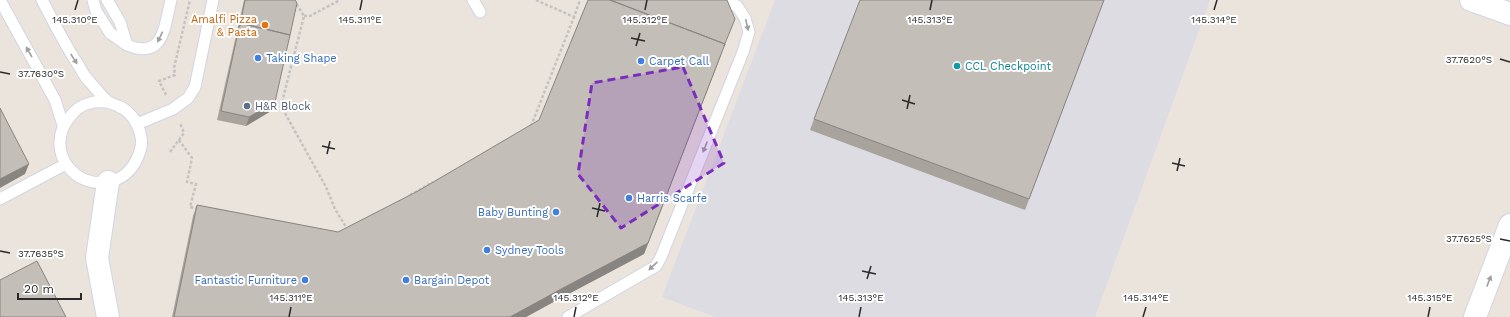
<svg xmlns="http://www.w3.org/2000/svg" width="1510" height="317" font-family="'Work Sans',sans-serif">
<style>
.industrial{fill:#dedce3}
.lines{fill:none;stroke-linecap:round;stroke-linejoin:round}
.lane-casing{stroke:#d1d5e1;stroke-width:13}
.street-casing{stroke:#d1d5e1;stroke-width:24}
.secondary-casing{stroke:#d1d5e1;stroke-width:24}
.path{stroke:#c3c3c3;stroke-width:2.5;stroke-dasharray:3 2;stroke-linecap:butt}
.lane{stroke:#fff;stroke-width:11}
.street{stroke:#fff;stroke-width:22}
.secondary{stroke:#fff;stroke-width:22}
.wall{fill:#a8a39d}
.shaded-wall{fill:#888580}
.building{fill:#c3beb7;stroke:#888580}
.oneway{fill:#9f9f9f}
.marked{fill:#7b2cbf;fill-opacity:0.2;stroke:#7b2cbf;stroke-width:3;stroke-dasharray:8 5;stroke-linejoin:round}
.ticks{fill:none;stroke:#292929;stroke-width:1.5}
.food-dot{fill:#e8710a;stroke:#fff;stroke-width:1.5}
.shop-dot{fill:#3f7fe0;stroke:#fff;stroke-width:1.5}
.culture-dot{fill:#0f9aa8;stroke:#fff;stroke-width:1.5}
.service-dot{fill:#5c6f8a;stroke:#fff;stroke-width:1.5}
.labels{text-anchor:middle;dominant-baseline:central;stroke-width:4;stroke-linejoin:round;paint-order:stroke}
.food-label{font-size:11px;fill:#c56008;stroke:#fff;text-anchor:end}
.shop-label{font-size:11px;fill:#366cbe;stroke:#fff;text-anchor:start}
.culture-label{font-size:11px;fill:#0d838f;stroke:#fff;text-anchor:start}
.service-label{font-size:11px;fill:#4e5e75;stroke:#fff;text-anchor:start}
.ticks-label{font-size:10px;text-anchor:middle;fill:#292929;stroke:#fff;stroke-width:4;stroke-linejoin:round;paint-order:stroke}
</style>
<rect width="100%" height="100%" fill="#eae4dc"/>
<!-- industrial -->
<path class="industrial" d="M775,0H1210L1095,317H715L662,297Z"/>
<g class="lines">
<!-- lane casing -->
<g class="lane-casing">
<path id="lane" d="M0,0L55,100L63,125
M42,0C53,21 64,43 77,63C81,69 84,76 89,81C95,88 101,95 107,101C110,104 115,104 118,106C126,109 134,117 137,125C141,132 143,143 140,151C136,164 128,175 115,180C77,194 43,151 69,118C74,111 81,105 90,103C96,101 103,102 108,102
M93,0L96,11L110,33L127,45
M107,0L120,22L127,45C164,60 164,28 171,0
M473,0L480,12
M137,124L173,109L188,98L195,87L213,0
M0,199L66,164
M568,317L656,266L661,257L743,52L749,32L745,18L737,6L721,0"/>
</g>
<!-- street casing -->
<g class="street-casing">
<path id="street" d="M1471,0L1510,14
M108,182L97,258L108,317"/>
</g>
<!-- secondary casing -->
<g class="secondary-casing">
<path id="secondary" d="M1475,317L1510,225"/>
</g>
<!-- path -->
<path class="path" d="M294,0L304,16L281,106L326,187L335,209L348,230
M536,0L574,17L580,0
M304,16H310L340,0
M166,95L159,81L175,75L174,68L190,0
M531,126L574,17
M179,140L192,158L187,182L196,184L190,207L198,209
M170,152L184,133L180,123
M410,195L433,182"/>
<!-- lane -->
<use href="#lane" class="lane"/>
<!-- street -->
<use href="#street" class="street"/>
<!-- secondary -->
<use href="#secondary" class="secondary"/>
</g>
<!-- wall -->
<path class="wall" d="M244,0H295L271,111L246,126L217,120Z
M1104,0L1025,210L810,130L814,119Z
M721,55L644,254L559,299L526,317H172L193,216L197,205L338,232Z"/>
<!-- shaded-wall -->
<path class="shaded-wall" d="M721,55L644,254L559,299L526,317H510Z
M275,102L271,111L246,126L249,117Z
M29,164L25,174L0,188V179Z"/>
<!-- building -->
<path class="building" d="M245,0H295L297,3L290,35L240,23V26Z
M588,0H610L725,44L648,243L563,288L510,317H174L197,205L338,232L418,191L539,120Z
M610,0H727L735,19L724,46L725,44Z
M860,0H1104L1029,199L814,119Z
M240,23L290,35L275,102L249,117L221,111Z
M0,108L29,164L0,179Z
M37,261L66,317H0V280Z"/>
<!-- one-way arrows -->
<defs><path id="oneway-solid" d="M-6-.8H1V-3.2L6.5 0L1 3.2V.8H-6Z"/></defs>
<g class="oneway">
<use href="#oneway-solid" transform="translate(747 25) rotate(77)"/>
<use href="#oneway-solid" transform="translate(160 37) rotate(116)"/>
<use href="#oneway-solid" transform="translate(29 52) rotate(-120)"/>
<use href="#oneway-solid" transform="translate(74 59) rotate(57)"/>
<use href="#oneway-solid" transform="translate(705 147) rotate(112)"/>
<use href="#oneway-solid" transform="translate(653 266) rotate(137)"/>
<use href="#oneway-solid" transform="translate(1489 281) rotate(-69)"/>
</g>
<!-- marked area -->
<path class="marked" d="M683,67L724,163L621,228L578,174L592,83Z"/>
<!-- ticks -->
<path class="ticks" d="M75,10L78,0M360,10L362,0M645,10L647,0M930,10L932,0M1214,10L1217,0M631,38L645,41M636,46L640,33M1500,59L1510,62M0,72L10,74M902,100L915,104M907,109L910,95M322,146L335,149M327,154L330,141M1172,163L1185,166M1177,171L1180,158M592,208L605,211M597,217L600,203M1500,239L1510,241M0,251L10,253M862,271L876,274M867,279L871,266M289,317L291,307M574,317L576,307M859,317L861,307M1143,317L1146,307M1428,317L1430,307"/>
<!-- markers -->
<circle class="food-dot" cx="265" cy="25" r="4"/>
<g class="shop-dot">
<circle cx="258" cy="58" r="4"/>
<circle cx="641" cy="61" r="4"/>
<circle cx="629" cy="198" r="4"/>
<circle cx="556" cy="212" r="4"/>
<circle cx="487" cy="250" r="4"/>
<circle cx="305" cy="280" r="4"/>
<circle cx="406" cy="280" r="4"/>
</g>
<circle class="culture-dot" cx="957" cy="66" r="4"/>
<circle class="service-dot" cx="247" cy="106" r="4"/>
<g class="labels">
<!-- food labels -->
<g class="food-label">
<text x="257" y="19">Amalfi Pizza<tspan x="257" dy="13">&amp; Pasta</tspan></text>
</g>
<!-- shop labels -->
<g class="shop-label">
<text x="266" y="58">Taking Shape</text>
<text x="649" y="61">Carpet Call</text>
<text x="637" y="198">Harris Scarfe</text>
<text x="548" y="212" text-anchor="end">Baby Bunting</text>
<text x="495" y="250">Sydney Tools</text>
<text x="297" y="280" text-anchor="end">Fantastic Furniture</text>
<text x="414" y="280">Bargain Depot</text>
</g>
<!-- culture labels -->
<g class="culture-label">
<text x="965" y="66">CCL Checkpoint</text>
</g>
<!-- service labels -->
<g class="service-label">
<text x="255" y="106">H&amp;R Block</text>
</g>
</g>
<g class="ticks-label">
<text x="360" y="23">145.311°E</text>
<text x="930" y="23">145.313°E</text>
<text x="1214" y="23">145.314°E</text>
<text x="75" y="23">145.310°E</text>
<text x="645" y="23">145.312°E</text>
<text x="1469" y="63">37.7620°S</text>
<text x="41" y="77">37.7630°S</text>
<text x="1469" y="242">37.7625°S</text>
<text x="41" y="257">37.7635°S</text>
<text x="291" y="301">145.311°E</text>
<text x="576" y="301">145.312°E</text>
<text x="861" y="301">145.313°E</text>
<text x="1146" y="301">145.314°E</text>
<text x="1430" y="301">145.315°E</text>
</g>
<!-- scale -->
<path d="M18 293v6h63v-6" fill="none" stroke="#292929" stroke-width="2"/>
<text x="24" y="293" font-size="12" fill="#292929" stroke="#ffffff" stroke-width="3" paint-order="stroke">20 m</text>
</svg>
